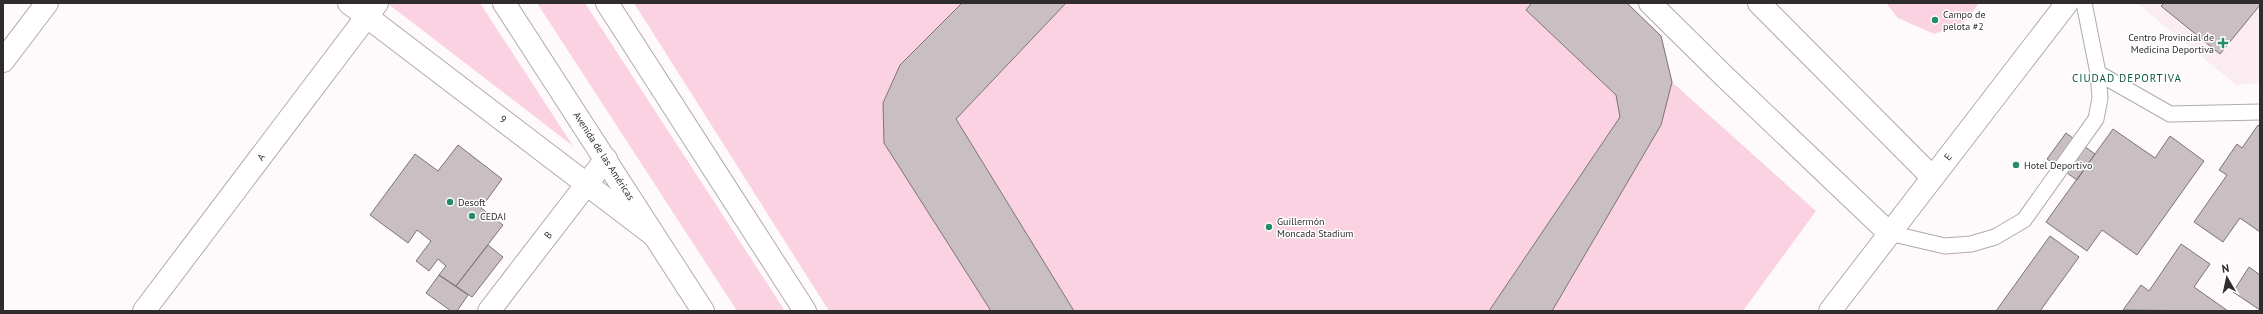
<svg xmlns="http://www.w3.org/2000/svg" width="2263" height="314" font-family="'PT Sans',sans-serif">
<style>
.built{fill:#faecf1}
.green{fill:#fbd2e2}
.building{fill:#c9bfc3;stroke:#7c7377}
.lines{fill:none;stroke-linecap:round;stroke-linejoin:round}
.service-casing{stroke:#b2a9ac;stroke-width:17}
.minor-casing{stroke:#b2a9ac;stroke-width:24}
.tertiary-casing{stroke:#b2a9ac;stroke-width:24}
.primary-casing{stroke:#b2a9ac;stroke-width:24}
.service{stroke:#fff;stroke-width:15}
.minor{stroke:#fff;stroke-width:22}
.tertiary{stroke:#fff;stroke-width:22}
.primary{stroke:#fff;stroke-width:22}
.poi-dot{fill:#238c69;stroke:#fff;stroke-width:1.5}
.labels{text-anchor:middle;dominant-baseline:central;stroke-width:3;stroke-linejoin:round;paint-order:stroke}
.poi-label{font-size:10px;fill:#302c2e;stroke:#fff;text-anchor:start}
.street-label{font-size:10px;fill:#302c2e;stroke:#fff}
.neighbourhood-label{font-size:11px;letter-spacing:1px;fill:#0c573f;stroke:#fff}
</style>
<rect width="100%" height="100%" fill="#fefafc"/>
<!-- built -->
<path class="built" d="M2137,3H2260V83L2236,85Z"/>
<!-- green -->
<path class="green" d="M387,3H480L573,146Z
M537,3H585L785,311H737Z
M634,3H1627L1661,36L1672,82L1816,211L1743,311H829Z
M1886,3H1979L1964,23L1934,34L1898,18Z"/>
<!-- building -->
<path class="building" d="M962,3H1066L956,119L1074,311H991L884,143L883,103L900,65Z
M1532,3H1627L1661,36L1672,82L1661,125L1552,311H1489L1620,117L1616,95L1526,10Z
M2164,3H2260V5L2220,54L2161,6Z
M2258,125L2260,127V232L2240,218L2223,242L2194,222L2227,175L2219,170L2237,144L2242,148Z
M2113,129L2155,158L2170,136L2204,161L2137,255L2102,230L2087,251L2046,222Z
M2066,133L2095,154L2077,180L2047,159Z
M458,145L502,179L481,208L503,225L456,286L439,275L446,266L438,259L429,271L416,261L431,241L417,230L408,243L370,215L415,154L438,171Z
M2050,236L2079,257L2040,311H1996Z
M2181,244L2210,264L2194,287L2228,311L2123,310L2141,285L2149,291Z
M488,245L503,257L472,297L456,286Z
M2249,267L2260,275V310L2233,292Z
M439,275L468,295L457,311H451L426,293Z"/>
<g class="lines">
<!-- service casing -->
<g class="service-casing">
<path id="service" d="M2098,73L2170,114L2260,112
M1889,233L1945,246L1971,244L1995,237L2024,220L2096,119L2100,98L2098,73L2084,3"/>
</g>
<!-- minor casing -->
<g class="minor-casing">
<path id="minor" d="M1650,3L1724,76L1889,233
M1759,3L1932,177
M3,61L47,3
M144,311L377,3
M489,311L606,159"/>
</g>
<!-- tertiary casing -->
<g class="tertiary-casing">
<path id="tertiary" d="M349,3L652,234
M1830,311L2067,3"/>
</g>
<!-- primary casing -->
<g class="primary-casing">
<path id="primary" d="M504,3L703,311
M607,3L805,311"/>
</g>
<!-- service -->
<use href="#service" class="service"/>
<!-- minor -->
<use href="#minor" class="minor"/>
<!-- tertiary -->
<use href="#tertiary" class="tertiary"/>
<!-- primary -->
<use href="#primary" class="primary"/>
</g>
<!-- markers -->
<g class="poi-dot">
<circle cx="1935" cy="20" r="4"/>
<path d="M2221 37h4v4h4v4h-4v4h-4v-4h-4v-4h4z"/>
<circle cx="2016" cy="165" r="4"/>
<circle cx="450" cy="202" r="4"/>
<circle cx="472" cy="216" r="4"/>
<circle cx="1269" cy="227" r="4"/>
</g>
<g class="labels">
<!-- poi labels -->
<g class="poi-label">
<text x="1943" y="14">Campo de<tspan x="1943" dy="12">pelota #2</tspan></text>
<text x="2214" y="37" text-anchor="end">Centro Provincial de<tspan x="2214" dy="12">Medicina Deportiva</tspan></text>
<text x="2024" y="165">Hotel Deportivo</text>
<text x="458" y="202">Desoft</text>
<text x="480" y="216">CEDAI</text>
<text x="1277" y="221">Guillermón<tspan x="1277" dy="12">Moncada Stadium</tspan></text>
</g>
<!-- street labels -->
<g class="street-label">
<text transform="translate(503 119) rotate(37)">9</text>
<text transform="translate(604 156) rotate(57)">Avenida de las Américas</text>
<text transform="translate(261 157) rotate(-53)">A</text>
<text transform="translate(1948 157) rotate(-52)">E</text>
<text transform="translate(548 235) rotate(-52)">B</text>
</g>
<!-- neighbourhood labels -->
<g class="neighbourhood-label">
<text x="2127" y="78">CIUDAD DEPORTIVA</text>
</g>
</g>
<!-- border -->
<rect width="2263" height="314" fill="none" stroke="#302c2e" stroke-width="8"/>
<!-- north arrow -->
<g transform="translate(2227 278) rotate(351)" stroke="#ffffff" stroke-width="3" paint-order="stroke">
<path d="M0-3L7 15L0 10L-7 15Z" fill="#302c2e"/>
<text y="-6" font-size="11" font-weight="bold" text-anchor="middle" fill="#302c2e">N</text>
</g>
</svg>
